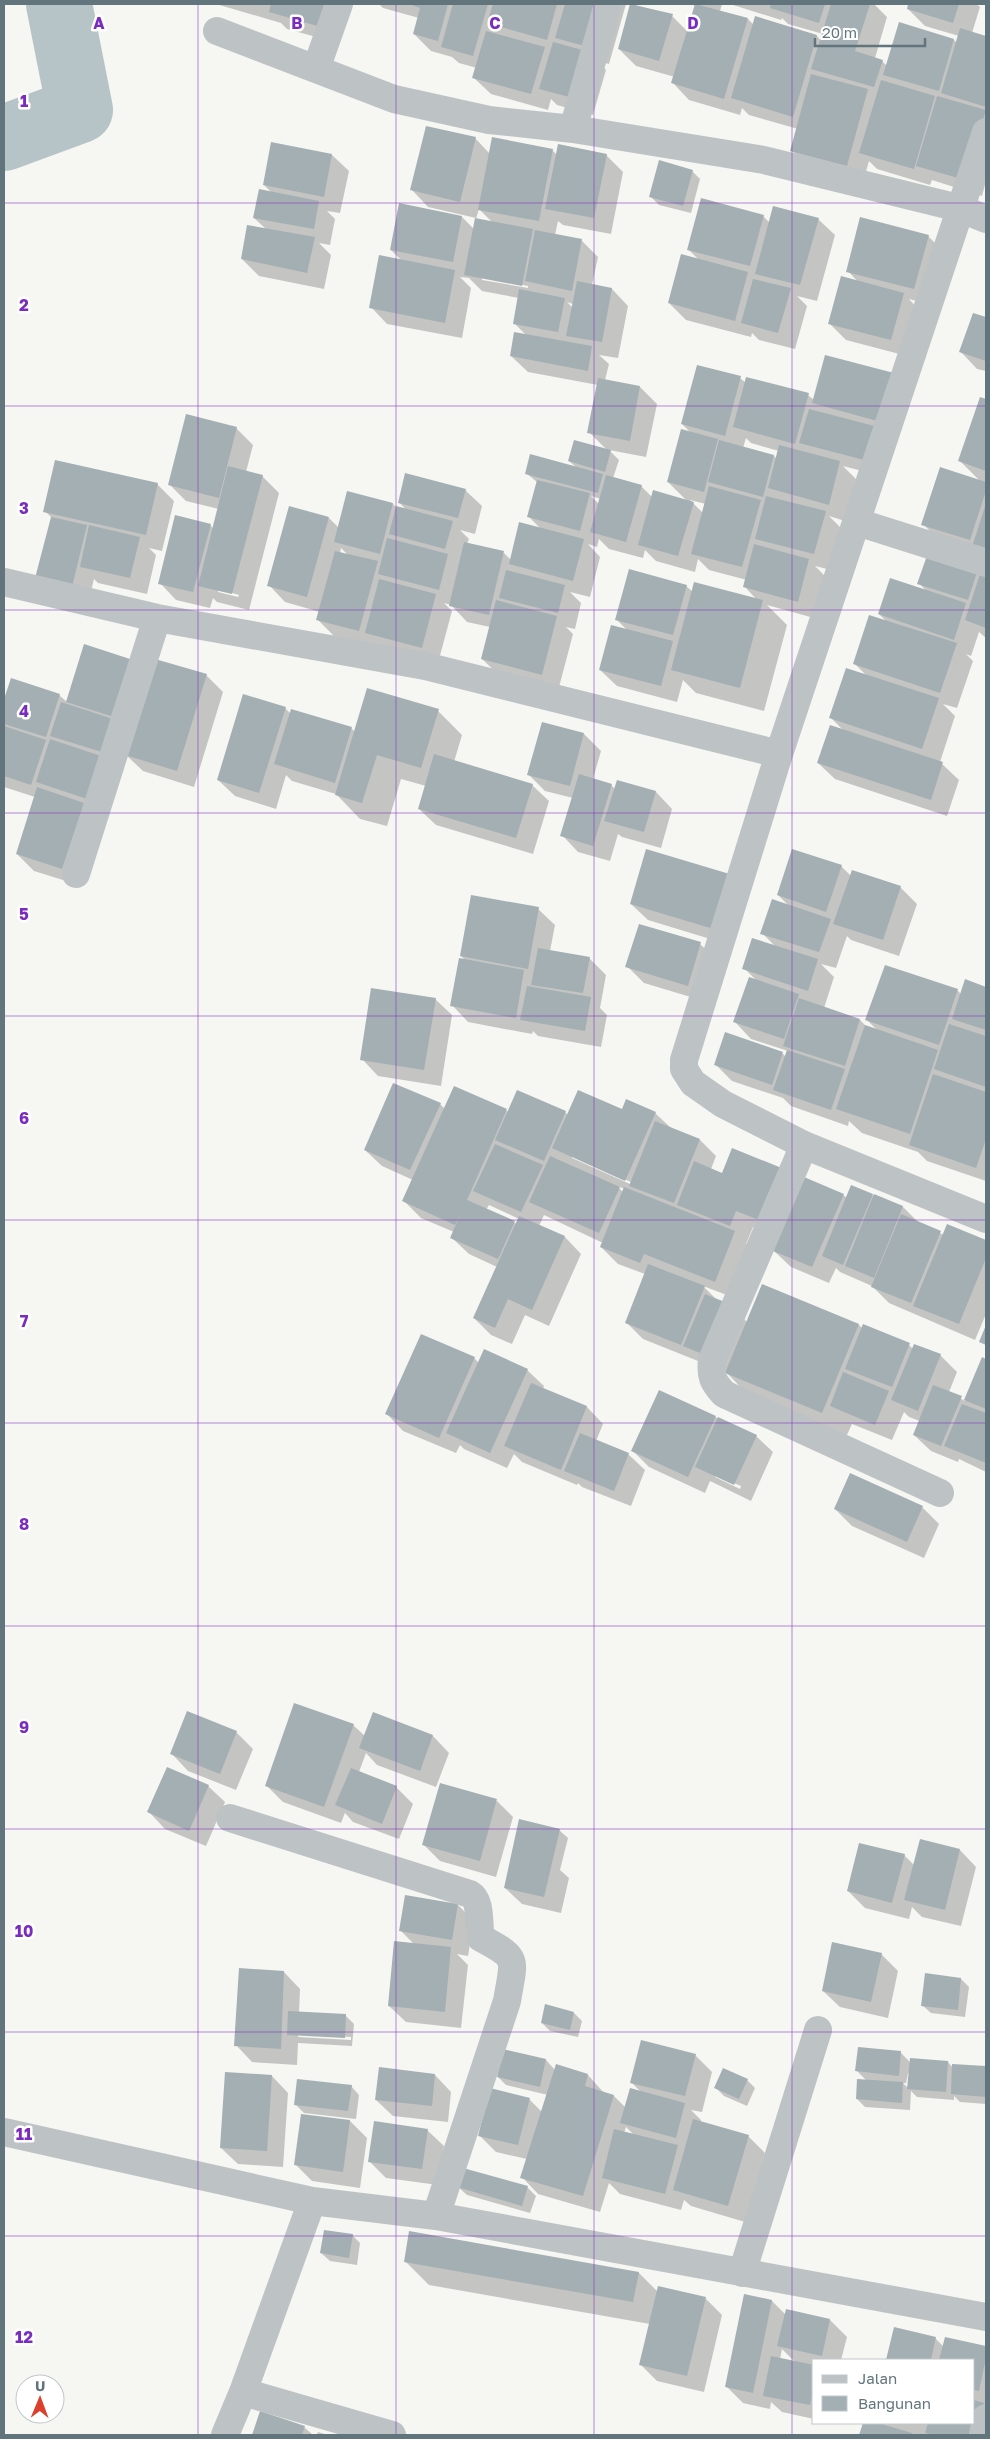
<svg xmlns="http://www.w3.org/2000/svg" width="990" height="2439" font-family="'Golos Text',sans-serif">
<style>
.shadow{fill:#0003;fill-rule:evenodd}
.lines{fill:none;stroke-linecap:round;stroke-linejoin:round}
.river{stroke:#b7c4c7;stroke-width:66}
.building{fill:#a4afb3}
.minor{stroke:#bdc3c5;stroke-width:28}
.grid{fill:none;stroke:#7b2cbf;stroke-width:1;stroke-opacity:0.55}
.grid-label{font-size:16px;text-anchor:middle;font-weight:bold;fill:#7b2cbf;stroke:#fff;stroke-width:5;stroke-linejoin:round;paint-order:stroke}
</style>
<rect width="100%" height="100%" fill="#f6f6f3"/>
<!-- shadow -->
<path class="shadow" d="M216,4H340L338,43L287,29L281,23Z
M379,4H626L609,64L598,61L606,70L593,115L557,105L551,99L548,110L491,94L474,78L477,68L459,63L452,57L431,51L414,34L419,18L383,8Z
M632,4L672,16L688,32L696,6L690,4H722L720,11L748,19L754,25L756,17L817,36L821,40L823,34L788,24L782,18L781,20L730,4H874L887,17L875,58L882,61L887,66L954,40L957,43L959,36L925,26L908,9L910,4H976L980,7L972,33L986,37V181L982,196L932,180L930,185L877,169L869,161L863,182L809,168L792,151L798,129L749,115L742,108L740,115L689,100L673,83L675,77L636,66L619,49Z
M475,138L490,154L552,150L557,155H606L623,172L611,234L563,225L558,221L555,235L581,240L598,257L592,285L612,289L628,306L618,358L599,355L609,364L605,380L640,387L657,404L646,457L609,450L619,460L613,478L641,486L652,497L687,501L668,482L691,433L682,424L740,378L746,383L808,395L814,400L893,374L885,477L843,466L856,479L845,521L829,516L842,529L831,570L815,566L825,576L814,618L767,605L787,625L764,711L696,693L683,680L677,702L617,686L600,670L627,630L616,619L686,586L693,592L757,600L745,587L747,580L709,570L698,559L695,572L656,561L645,550L643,558L609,549L599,539L597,547L588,544L600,557L590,597L570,592L581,603L575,629L566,627L573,634L558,691L499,675L482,659L490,627L467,622L451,605L444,603L452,611L438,663L384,649L377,643L376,647L334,636L318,620L320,612L285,602L269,585L329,518L339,528L393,504L397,508L407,511L399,502L465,490L482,506L475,534L460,530L469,539L467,544L504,553L511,560L541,529L528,516L537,482L526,473L577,468L569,461L607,450L589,432L598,385L528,372L511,356L526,335L514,323L519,298L482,291L469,278L460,277L471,288L462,338L387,324L371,307L402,261L391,250L461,216L474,229L476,218L428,207L412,190ZM479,209L492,222L476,219ZM482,277L528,286V288L482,280ZM567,302L573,304V308ZM746,438L751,443L779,451L777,459L774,456L743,448ZM591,496L601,499L599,504ZM690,500L706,504L703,513ZM341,548L349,556L340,554Z
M332,155L349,171L340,213L327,211L335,219L330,245L319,243L331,255L324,289L259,276L242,259L266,229L254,218L272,193L264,185Z
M692,171L700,179L691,213L659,205L651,197Z
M763,216L770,223L818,219L835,235L817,301L797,296L807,306L795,349L759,340L752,333L751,337L686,320L669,303L699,260L689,250Z
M928,236L945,253L931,305L909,299L920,311L907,356L846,340L829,323L858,282L848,271Z
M973,314L986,319V371L977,369L961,352Z
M980,399L986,401V556L940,541L923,524L980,481L960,461Z
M236,428L253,445L246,472L262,476L279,493L249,610L217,602L213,598L210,608L176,600L160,583L210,525L214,529L219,509L186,501L169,484ZM218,589L239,595L238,597L218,592Z
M157,484L174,501L162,551L149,548L156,555L147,594L98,583L94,579L87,607L52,598V518L45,511Z
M930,551L986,575V638L979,632L971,656L966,654L973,661L957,708L943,704L955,716L940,762L959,780L947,816L835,779L818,763L844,731L831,718L867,676L854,663L888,623L879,614L927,592L919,583Z
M85,646L129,660L79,885L34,871L17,854L35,797L4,787V703L12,679L59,695L67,702Z
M206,675L223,692L194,787L143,771L126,755Z
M285,708L291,714L351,728L355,732L438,711L462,735L454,762L532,785L549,801L533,854L436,825L419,809L426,786L401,779L387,826L360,819L336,794L292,781L286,775L276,809L235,796L218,780Z
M542,723L584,734L601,751L593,779L611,785L615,789L617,781L656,792L672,809L661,848L622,837L618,834L610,861L578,852L562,835L573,798L545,791L529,775Z
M647,850L733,946L648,920L631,904Z
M841,866L851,876L900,887L917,904L899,956L851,940L847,936L836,968L821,964L834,977L824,1008L860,1020L867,1027L878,1031L867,1020L957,990L961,994L965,981L986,988V1181L927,1161L918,1152L862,1133L849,1121L848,1126L791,1106L783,1098L732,1081L715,1064L725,1034L783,1054L786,1057L788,1051L751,1039L735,1022L756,980L744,968L775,946L762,933L790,907L778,895Z
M538,909L555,925L550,951L589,958L606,975L600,1008L607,1015L601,1047L538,1036L533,1031L532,1034L468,1022L452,1005L466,961L461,956Z
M700,944L717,960L704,1001L644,983L627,966Z
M435,999L452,1015L441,1086L378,1076L362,1059Z
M455,1087L509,1112H565L568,1115L622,1111L655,1113L671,1128L700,1140L716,1156L711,1169L723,1174L843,1195L847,1198L875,1195L903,1207L919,1223L944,1235L948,1226L986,1241V1314L975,1340L889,1303L872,1286L840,1272L836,1268L829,1283L791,1267L774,1251L780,1238L753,1227L746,1244L751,1249L732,1297L703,1286L717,1300L731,1306L747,1322L763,1285L859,1325L863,1329L909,1345L913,1349L940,1355L957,1372L949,1392L965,1401L982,1359L986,1360V1472L959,1459L958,1462L931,1451L914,1435L920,1421L909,1417L904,1412L892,1440L852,1424L846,1437L750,1397L726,1372L698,1359V1361L643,1339L626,1322L645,1274L618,1264L601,1247L603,1243L544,1215L539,1226L565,1237L581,1254L549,1326L525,1315L512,1344L491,1335L474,1318L497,1267L469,1254L452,1238L454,1232L421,1218L404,1201L413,1180L382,1166L365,1150L440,1104L445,1109ZM572,1156L631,1182L630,1184L572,1158ZM617,1186L625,1189L623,1192ZM489,1205L519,1219L517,1224L486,1210Z
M474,1358L479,1363L527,1370L544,1386L543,1389L587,1407L603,1424L596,1441L628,1454L645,1470L631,1506L582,1487L578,1483L577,1485L522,1462L514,1454L507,1468L464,1449L460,1445L456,1453L403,1431L387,1414Z
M715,1417L756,1436L773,1452L751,1501L710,1481L705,1493L649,1467L632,1450ZM715,1475L741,1486L740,1489L715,1477Z
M922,1507L939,1524L924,1558L852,1526L835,1509Z
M353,1725L365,1736H433L449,1753L436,1787L377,1765L366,1753L359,1772L396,1787L413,1804L399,1839L353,1822L345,1813L341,1823L283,1802L266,1785Z
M236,1732L253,1749L236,1790L188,1771L172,1754Z
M208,1786L225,1802L206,1846L165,1829L149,1812Z
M497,1801L513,1817L496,1877L440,1861L424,1845Z
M559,1830L568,1838L560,1870L569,1878L561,1913L522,1904L505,1888Z
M960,1850L976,1867L961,1926L922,1917L912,1907L909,1919L865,1908L848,1891L904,1855L914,1865Z
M458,1905L474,1921L468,1956L457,1954L468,1965L461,2028L406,2022L389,2006L414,1944L401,1931Z
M881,1954L898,1971L888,2018L840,2007L823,1991Z
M284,1972L300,1989L299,2013L346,2016L354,2024L352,2046L298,2043L297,2065L252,2062L236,2045ZM298,2034L351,2037V2040L298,2037Z
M961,1979L969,1987L965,2017L931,2013L922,2005Z
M574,2013L582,2021L578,2037L550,2031L542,2023Z
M859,2048L901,2053L911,2063L948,2062L953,2068L954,2065L986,2067V2104L960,2102L954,2096V2100L917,2097L911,2091L910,2110L865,2107L857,2099L867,2081L857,2071ZM908,2073H910L909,2089L903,2083H906Z
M695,2055L712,2072L702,2112L691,2110L701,2120V2123L748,2136L765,2153L745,2222L691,2206L684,2200L681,2210L620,2194L609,2183L600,2212L538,2194L522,2177L527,2159L496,2152L479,2135L529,2099L542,2112L548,2095L506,2085L498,2077L546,2060L555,2070L557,2066L588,2075L604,2093L614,2096L626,2108L641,2092L632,2083ZM626,2127L634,2135L624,2133Z
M435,2075L451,2092L448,2122L393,2116L376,2100Z
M272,2076L288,2093L283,2167L238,2164L221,2148Z
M747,2080L755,2088L747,2106L724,2096L716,2088Z
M351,2086L359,2095L356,2119L304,2113L295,2104Z
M302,2115L350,2121L367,2138L360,2188L312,2181L295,2164Z
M427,2130L444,2146L438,2185L386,2178L369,2161Z
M458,2187H527L536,2196L530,2213L467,2195Z
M352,2235L360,2243L357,2265L330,2261L321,2253Z
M405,2261L639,2273L658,2292L705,2298L722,2315L704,2392L657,2381L641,2365L650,2324L429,2285Z
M745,2296L772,2301L786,2315L787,2311L830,2320L847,2337L841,2360H814V2419L782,2412L771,2402L770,2409L743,2403L726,2386ZM782,2349L795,2362L780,2359Z
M895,2328L935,2338L944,2347L945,2338L986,2347V2405L983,2404L986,2407V2435H860L864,2423L882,2425L879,2423H974V2360H888Z
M261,2412L304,2427L313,2435H253Z
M318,2432L328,2435H317Z"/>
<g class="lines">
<!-- river -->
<path class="river" d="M4,138L80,110L59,4"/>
</g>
<!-- building -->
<path class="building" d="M271,4H328L321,27L269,12Z
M409,4H448L438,41L413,34L420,8Z
M453,4H488L473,56L441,47Z
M493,4H557L547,40L487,23Z
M565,4H605L592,48L555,38Z
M630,4L673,14L659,61L618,49Z
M695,4L748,18L724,99L671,83Z
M771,4H825L819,23L770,8Z
M831,4H870L855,51L883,60L874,87L811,69Z
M908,4H959L953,23L907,9Z
M755,16L817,35L793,117L731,98Z
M899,22L954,39L939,91L883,75Z
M960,28L986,36V107L941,93Z
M486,31L545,47L531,94L472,78Z
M553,42L590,52L577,99L539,89Z
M811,74L868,89L847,166L790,151Z
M881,80L935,96L914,169L859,153Z
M937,96L986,110L965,180L916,166Z
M426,126L476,137L460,202L410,190Z
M492,137L553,149L539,221L478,210Z
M271,142L332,154L324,197L263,185Z
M558,144L607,154L594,218L545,209Z
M659,160L693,170L683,206L649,197Z
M259,189L319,201L314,229L253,218Z
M701,198L764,215L750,266L687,250Z
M399,203L462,216L453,262L390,250Z
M773,206L819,218L800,285L755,274Z
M860,217L929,235L914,289L846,272Z
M475,218L533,229L522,286L464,275Z
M247,225L315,237L307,273L241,259Z
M535,230L582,239L572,291L525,281Z
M681,254L748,272L735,321L668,303Z
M379,255L455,270L445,323L369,308Z
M841,276L904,293L891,340L828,324Z
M753,279L791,288L778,333L741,323Z
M577,281L612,288L602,342L566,336Z
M519,289L565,298L558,332L513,324Z
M973,313L986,317V361L959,352Z
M514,332L592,346L588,371L510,356Z
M825,355L894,373L881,422L812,403Z
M697,365L741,376L725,436L681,424Z
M746,377L809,393L795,444L733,427Z
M598,378L640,386L630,441L587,433Z
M980,397L986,399V471L958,461Z
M809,409L878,427L868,461L799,443Z
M186,414L237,427L219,498L168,485Z
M681,429L718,439L704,492L667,482Z
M574,440L611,450L605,472L568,461Z
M719,440L774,455L763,497L708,482Z
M779,445L840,461L829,505L768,488Z
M530,454L603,474L598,493L525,474Z
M55,460L158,483L146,535L43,512Z
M228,466L263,475L232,594L198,586Z
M940,467L986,482V491L970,540L921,525Z
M405,473L466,489L458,518L398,503Z
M606,475L642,485L626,542L590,532Z
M537,480L590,493L580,531L527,517Z
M709,486L761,500L742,567L691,554Z
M653,490L694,502L678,556L638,545Z
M347,491L393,503L380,554L334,542Z
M766,496L826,511L814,554L755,539Z
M986,503V548L973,544Z
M289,506L329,517L307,597L267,586Z
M396,506L453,521L445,549L389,534Z
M175,515L211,524L193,592L158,584Z
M51,517L87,525L71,591L34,582Z
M519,522L584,539L573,581L509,564Z
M89,525L140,537L130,578L80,567Z
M387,538L448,554L439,590L378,574Z
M464,542L504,551L489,615L449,606Z
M754,544L809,559L798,602L743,587Z
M929,550L979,566L968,600L917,584Z
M335,551L378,561L359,631L316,620Z
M629,569L687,585L673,635L615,620Z
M506,570L565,585L558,613L499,598Z
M980,574L986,576V628L965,620Z
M890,578L966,603L954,640L878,614Z
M379,579L436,594L422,648L365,633Z
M694,582L763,600L740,688L671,670Z
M496,600L557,616L542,675L481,659Z
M869,615L957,643L940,693L853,664Z
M611,625L673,641L661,686L599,670Z
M84,644L130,659L111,716L66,702Z
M155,659L207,674L177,771L125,755Z
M846,668L939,698L922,749L829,718Z
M11,678L60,694L46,737L4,724V699Z
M367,688L439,709L421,768L377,755L362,803L335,795Z
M243,694L286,707L259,793L217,780Z
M61,702L113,719L102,752L50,736Z
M291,709L352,727L335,783L274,764Z
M542,722L584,733L570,786L527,775Z
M830,725L943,762L931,800L817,763Z
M4,726L46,740L31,785L4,776Z
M50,739L104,757L90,800L36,782Z
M434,754L533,784L516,838L418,809Z
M579,774L612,784L593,846L560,836Z
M617,780L656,791L644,832L604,821Z
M37,787L84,803L62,869L16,854Z
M646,849L733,875L717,930L630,904Z
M792,849L842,865L826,912L777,895Z
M852,870L901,886L883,940L833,924Z
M471,895L539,907L528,969L460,956Z
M772,899L831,919L819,952L760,934Z
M639,924L701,942L688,986L625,967Z
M752,938L818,959L808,991L742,969Z
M538,948L590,957L583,993L531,985Z
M459,958L524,970L516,1018L450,1006Z
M885,965L958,989L939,1045L865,1020Z
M749,977L799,994L784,1039L733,1022Z
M965,979L986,987V1030L952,1019Z
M527,986L591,997L585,1031L520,1020Z
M371,988L436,998L424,1070L360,1060Z
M799,998L860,1019L845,1066L783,1046Z
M949,1024L986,1036V1087L934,1069Z
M865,1025L938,1050L910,1134L836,1109Z
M725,1032L783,1052L772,1085L714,1065Z
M787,1050L845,1069L831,1110L773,1090Z
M933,1074L986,1092V1139L976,1168L909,1145Z
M393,1083L441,1103L410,1170L364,1150Z
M454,1086L507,1109L467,1200L515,1221L498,1259L450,1238L461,1213L455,1225L402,1201Z
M517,1090L566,1111L544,1161L495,1140Z
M578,1090L622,1109L626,1099L656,1112L625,1181L552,1148Z
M655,1121L700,1139L674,1203L629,1186Z
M495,1144L543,1165L521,1212L473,1191Z
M732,1148L784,1169L762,1221L736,1211L730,1226L677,1205L694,1161L722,1173Z
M550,1156L620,1187L599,1233L529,1202Z
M804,1177L844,1194L812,1267L773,1251Z
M851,1185L873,1194L843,1265L822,1256Z
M624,1187L735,1231L715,1282L644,1254L640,1263L600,1247Z
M874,1194L903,1206L874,1278L845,1266Z
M901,1214L941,1231L911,1303L871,1287Z
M519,1216L565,1236L532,1310L508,1299L495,1328L473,1318Z
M947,1224L986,1240V1258L959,1324L913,1306Z
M648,1264L705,1286L681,1345L625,1323Z
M762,1284L859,1324L822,1413L725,1373Z
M705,1294L732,1305L710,1357L683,1346Z
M863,1324L910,1343L892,1387L845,1369Z
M986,1325V1345L979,1342Z
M421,1334L475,1357L439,1438L385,1414Z
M914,1344L941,1354L918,1411L891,1400Z
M484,1349L528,1369L490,1453L446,1433Z
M982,1357L986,1359V1409L964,1400Z
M843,1372L889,1391L875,1425L830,1406Z
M531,1383L587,1406L561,1470L504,1446Z
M933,1385L962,1396L941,1446L913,1435Z
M659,1390L716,1416L688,1477L631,1451Z
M962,1404L986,1413V1463L944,1446Z
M718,1417L757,1435L734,1485L695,1467Z
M580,1433L629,1453L614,1491L564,1471Z
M850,1473L923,1506L907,1542L834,1509Z
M294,1703L354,1724L324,1807L265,1786Z
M187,1711L237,1731L220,1774L170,1754Z
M373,1712L433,1735L420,1771L359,1748Z
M167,1767L209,1785L189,1831L147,1812Z
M351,1768L397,1786L382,1824L335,1805Z
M440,1783L497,1799L480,1861L422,1845Z
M519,1819L560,1829L544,1897L504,1888Z
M920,1839L960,1849L945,1910L904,1900Z
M859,1843L905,1854L892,1903L847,1891Z
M405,1895L458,1904L452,1940L399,1931Z
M394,1941L451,1947L445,2012L388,2006Z
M832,1942L882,1953L871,2002L822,1991Z
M239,1968L284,1971L281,2049L234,2046Z
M925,1973L961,1978L958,2010L921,2006Z
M545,2004L574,2012L570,2030L541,2023Z
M288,2011L346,2014L345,2038L287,2035Z
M641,2040L696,2054L685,2096L630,2083Z
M858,2047L901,2051L899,2076L855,2071Z
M503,2049L546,2059L540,2087L497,2077Z
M910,2058L948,2061L946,2092L907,2089Z
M556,2064L588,2074L585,2086L614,2095L583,2196L520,2178Z
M952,2064L986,2066V2097L951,2094Z
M379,2067L435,2074L432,2106L375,2100Z
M723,2068L748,2079L739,2099L714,2088Z
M225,2072L272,2075L267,2151L220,2148Z
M297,2079L352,2085L348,2111L294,2105Z
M857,2079L903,2082L902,2103L856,2099Z
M490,2088L530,2098L518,2145L478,2136Z
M630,2088L685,2103L676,2138L620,2123Z
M301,2114L350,2120L343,2172L294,2165Z
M693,2119L749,2135L728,2206L673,2190Z
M374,2121L428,2129L422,2169L368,2162Z
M614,2129L678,2145L665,2194L602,2178Z
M463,2168L528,2186L522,2206L457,2187Z
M324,2230L353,2234L349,2258L320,2253Z
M409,2231L639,2272L633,2302L404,2262Z
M658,2286L706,2297L687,2376L639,2365Z
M744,2294L772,2300L753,2393L725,2387Z
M786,2309L830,2319L822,2356L777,2346Z
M894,2327L936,2337L931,2360H886Z
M945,2337L986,2346V2358L979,2391L974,2390V2360H939Z
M771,2356L814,2365V2387L810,2405L763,2396Z
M974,2400L984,2403L975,2435H935L925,2433L928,2423H974Z
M260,2411L305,2426L302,2435H252Z
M863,2423H878L912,2433L911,2435H859Z"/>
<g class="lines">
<!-- minor -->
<path class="minor" d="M217,31L394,99L489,120L573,129L764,160L959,208L986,219
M316,69L339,4
M573,129L608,4
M986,132L779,754L684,1060V1069L693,1083L723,1104L804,1145L986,1219
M857,522L986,563
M4,582L157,618L425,666L779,754
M76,874L157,618
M804,1145L712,1360C710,1376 713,1382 724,1394L940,1493
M230,1818L470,1894C482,1901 478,1925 481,1938C520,1959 514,1958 507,2001L436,2216
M4,2132L312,2201
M742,2273L818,2030
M243,2392L392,2435
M225,2435L243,2392L312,2201L436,2216L986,2317
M983,2435L986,2418"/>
</g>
<!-- grid -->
<path class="grid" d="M198,4V2435M396,4V2435M594,4V2435M792,4V2435M4,203H986M4,406H986M4,610H986M4,813H986M4,1016H986M4,1220H986M4,1423H986M4,1626H986M4,1829H986M4,2032H986M4,2236H986"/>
<g class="grid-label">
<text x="99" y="29">A</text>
<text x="297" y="29">B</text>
<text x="495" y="29">C</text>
<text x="693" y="29">D</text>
<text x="24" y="107">1</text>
<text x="24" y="311">2</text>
<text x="24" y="514">3</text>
<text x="24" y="717">4</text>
<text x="24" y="920">5</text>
<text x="24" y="1124">6</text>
<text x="24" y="1327">7</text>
<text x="24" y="1530">8</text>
<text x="24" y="1733">9</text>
<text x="24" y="1937">10</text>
<text x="24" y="2140">11</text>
<text x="24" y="2343">12</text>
</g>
<!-- border -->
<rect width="990" height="2439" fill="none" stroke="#62757d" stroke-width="10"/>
<!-- legend -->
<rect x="812" y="2359" width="162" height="65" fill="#ffffff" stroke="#c0c8cb"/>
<rect x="822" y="2375" width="25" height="8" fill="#bdc3c5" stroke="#c0c8cb"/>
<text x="858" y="2384" font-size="15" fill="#62757d">Jalan</text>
<rect x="822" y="2396" width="25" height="15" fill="#a4afb3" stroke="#c0c8cb"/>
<text x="858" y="2409" font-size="15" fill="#62757d">Bangunan</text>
<!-- north arrow -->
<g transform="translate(40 2399) rotate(1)"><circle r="24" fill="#ffffff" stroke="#c0c8cb"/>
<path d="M0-4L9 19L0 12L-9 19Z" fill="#dd3f2d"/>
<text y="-8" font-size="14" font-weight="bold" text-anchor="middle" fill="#62757d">U</text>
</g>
<!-- scale -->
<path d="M815 38v8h110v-8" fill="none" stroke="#62757d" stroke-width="2.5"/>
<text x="822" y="38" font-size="15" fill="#62757d" stroke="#ffffff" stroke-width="4" paint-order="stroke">20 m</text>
</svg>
